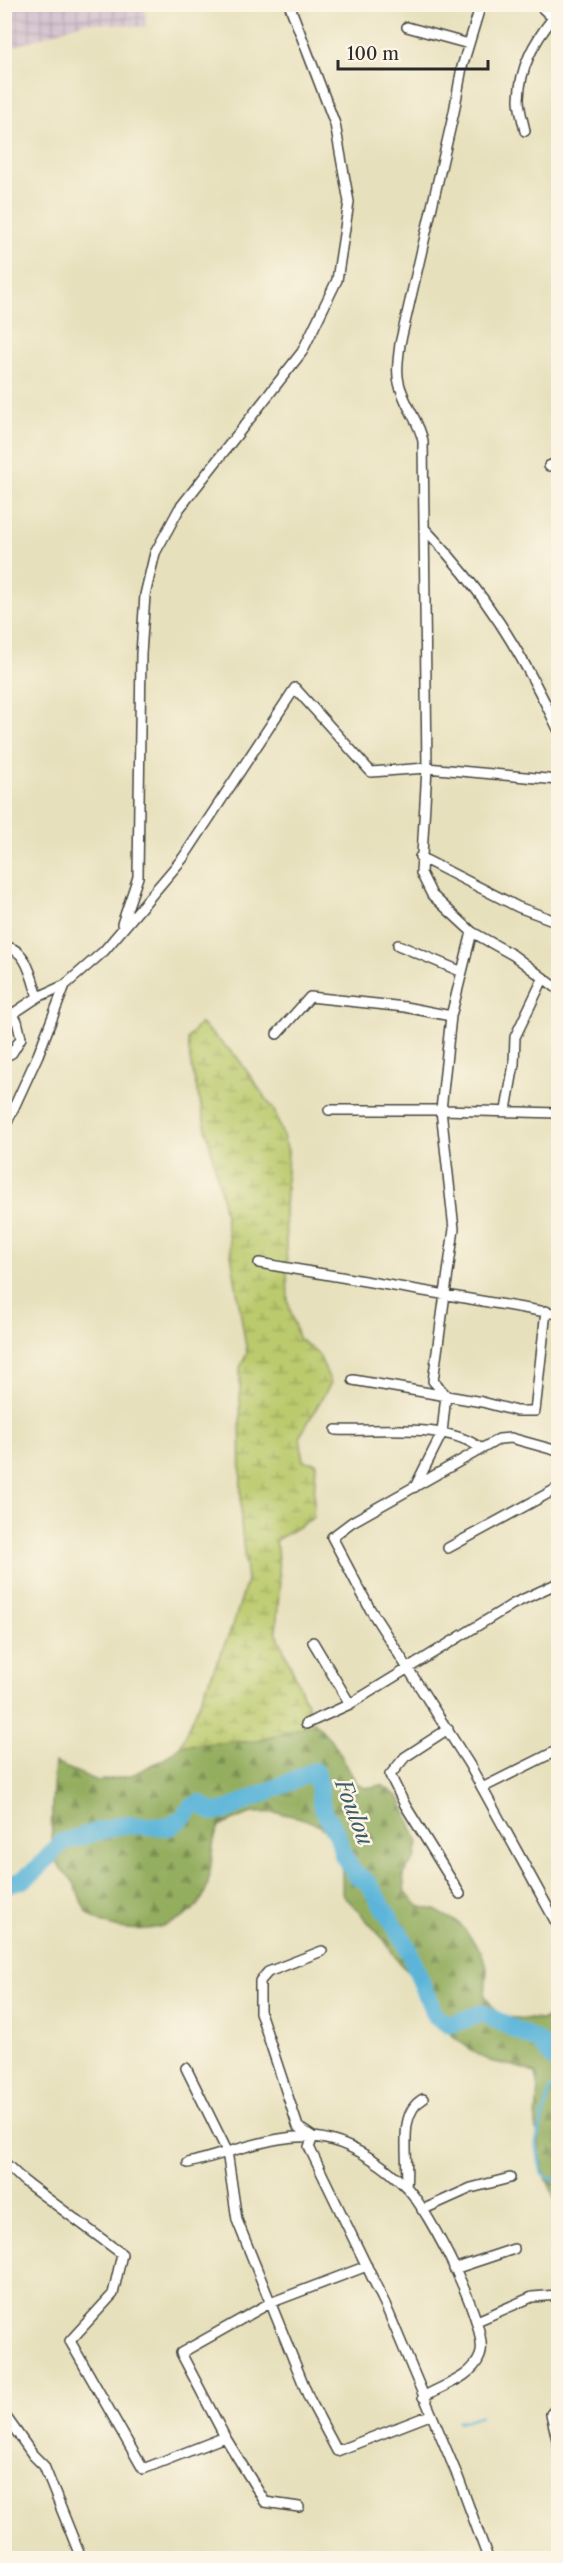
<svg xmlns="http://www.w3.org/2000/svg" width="563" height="2563" font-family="'Libre Caslon Text',serif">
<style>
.industrial{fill:url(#industrial-grid)}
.forest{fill:url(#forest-firs);stroke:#606c46;stroke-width:1.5}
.wetland{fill:url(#wetland-marsh);stroke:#737a4c;stroke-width:1.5}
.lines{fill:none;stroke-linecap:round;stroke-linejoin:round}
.stream{stroke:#5bb5d9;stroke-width:3}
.river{stroke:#5bb5d9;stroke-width:18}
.street-casing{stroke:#474641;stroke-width:12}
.street{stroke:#fff;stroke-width:9}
.labels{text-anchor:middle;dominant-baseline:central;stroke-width:5;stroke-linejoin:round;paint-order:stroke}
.water-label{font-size:22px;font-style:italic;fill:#3c5b68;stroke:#fcf5e5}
</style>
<defs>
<pattern id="industrial-grid" width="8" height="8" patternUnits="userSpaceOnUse" patternTransform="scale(1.5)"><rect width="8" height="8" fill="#d0bdcd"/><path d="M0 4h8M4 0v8" fill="none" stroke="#a99aa7"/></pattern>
<pattern id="forest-firs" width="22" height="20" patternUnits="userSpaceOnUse" patternTransform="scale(1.5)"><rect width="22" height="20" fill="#94ae60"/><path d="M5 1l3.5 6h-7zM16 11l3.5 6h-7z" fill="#798e4f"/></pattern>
<pattern id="wetland-marsh" width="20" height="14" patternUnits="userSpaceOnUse" patternTransform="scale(1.5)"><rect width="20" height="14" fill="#bbca6d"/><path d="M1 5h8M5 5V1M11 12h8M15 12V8" fill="none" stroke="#98a45a"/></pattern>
</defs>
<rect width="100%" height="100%" fill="#fcf5e5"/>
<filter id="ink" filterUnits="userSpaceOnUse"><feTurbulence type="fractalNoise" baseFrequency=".0167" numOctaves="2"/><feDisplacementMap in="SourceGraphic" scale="12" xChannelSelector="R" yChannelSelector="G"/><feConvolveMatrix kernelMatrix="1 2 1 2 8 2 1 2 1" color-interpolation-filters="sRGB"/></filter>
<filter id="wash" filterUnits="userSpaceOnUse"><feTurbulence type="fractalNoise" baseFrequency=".008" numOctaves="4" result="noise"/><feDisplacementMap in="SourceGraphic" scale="24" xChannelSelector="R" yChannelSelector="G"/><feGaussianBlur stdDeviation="1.35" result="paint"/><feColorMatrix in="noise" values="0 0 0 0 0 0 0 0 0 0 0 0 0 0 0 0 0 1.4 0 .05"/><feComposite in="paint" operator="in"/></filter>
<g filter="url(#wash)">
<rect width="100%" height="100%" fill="#e7e0bc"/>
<!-- industrial -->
<path class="industrial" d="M4,5H145L146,27L85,22L5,50Z"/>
<!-- forest -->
<path class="forest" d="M315,1723L334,1743L357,1784L365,1788L382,1785L400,1798L418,1842L415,1859L403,1874L405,1892L418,1906L435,1910L460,1924L481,1951L487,1968L485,1996L496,2012L504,2017L542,2020L558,2011V2206L543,2170L536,2124L538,2083L536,2074C518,2065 508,2066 491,2061C475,2055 439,2028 433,2012C431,2007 432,1999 431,1993L399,1963L385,1941L342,1893C343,1879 342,1850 333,1838C316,1817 279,1811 255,1813C241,1814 233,1823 220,1825C206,1850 217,1882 197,1906C173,1934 115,1938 88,1913C80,1905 79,1889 72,1880C67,1873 57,1867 55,1859C48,1838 53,1786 55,1763L98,1781L130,1776L164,1759L181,1745L258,1741Z"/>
<!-- wetland -->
<path class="wetland" d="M200,1023L237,1057L274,1110L288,1151L285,1210L288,1302L298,1338L319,1355L331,1383L300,1436L303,1461L316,1463L313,1518L276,1540L280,1580L276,1631L315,1723L258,1741L181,1745L233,1625L247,1581L241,1524L240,1368L247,1353L221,1192L190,1060L188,1038Z"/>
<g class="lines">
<!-- stream -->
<path class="stream" d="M558,2078L551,2088L536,2143L542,2174L558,2182
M458,2421H466L480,2416"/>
<!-- river -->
<path class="river" d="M4,1885L21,1881L38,1868L62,1842L121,1825L169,1827L181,1819L191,1807L199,1803L213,1812L224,1811L314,1771L317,1773L322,1808L338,1836L343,1855L356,1875L368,1883L406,1944L435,2016L448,2024H453L482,2013L538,2041L555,2060H558"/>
</g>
</g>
<g filter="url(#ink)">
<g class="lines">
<!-- street casing -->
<g class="street-casing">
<path id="street" d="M407,27L469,44
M525,131C523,121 519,109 519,99C520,67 534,42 553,18L538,4
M549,466L558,462
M424,528C484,591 521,651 558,729
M420,857L518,907L558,922
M122,924L138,877L141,654L145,595L155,553L179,509L302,352L337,280L349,202L335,124L289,4
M472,932L513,955L558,989
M398,945L460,971
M4,947C27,947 32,980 38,997
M4,1012L17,1021L21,1038L12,1053L4,1057
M11,1015L38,997L65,985L104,951L183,858L295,688L371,772L427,768L423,441C419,422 408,410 402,392C395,376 398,361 400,344L454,112L462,67L481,4
M277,1034L310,997L405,1007L451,1016
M329,1110H441L451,1016L472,932L432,895L421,873L427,768L558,780
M506,1110L514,1064L515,1037L543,979
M4,1129L38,1055L65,985
M259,1263L558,1314
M353,1380L482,1402L516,1411H535L546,1311
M336,1430C377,1432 447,1422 480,1448
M558,1451L511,1438L499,1439L352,1522L332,1537L370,1609L469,1764L558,1926
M415,1487L442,1433L446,1395L433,1381L454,1229L441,1110L558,1113
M448,1548L558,1488
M313,1642L350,1704L513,1604L558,1583
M306,1724L350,1704
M448,1729L405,1757L390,1775L405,1805L460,1894
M482,1788L558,1750
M322,1951L268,1972L260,1981V2012L298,2127L313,2137L309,2147L385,2304L458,2477L488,2558
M186,2068L227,2151L237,2220L309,2398L337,2451L430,2415
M4,2162L24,2181L122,2254L113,2294L70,2341L143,2469L225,2437
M188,2163C233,2153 284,2128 330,2140C358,2147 388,2168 407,2188C428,2209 491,2329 480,2356C471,2379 442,2385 423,2397
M406,2186C410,2159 396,2114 423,2099
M422,2210L471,2188L510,2178
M454,2269L514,2249
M477,2321L532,2297L558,2295
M558,2406L551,2414L558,2444
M4,2414L33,2455L44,2466L81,2558
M299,2507L265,2502L225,2437L181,2353L270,2303L367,2266
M550,2558L558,2555"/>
</g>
<!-- street -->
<use href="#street" class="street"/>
</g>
</g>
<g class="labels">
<!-- water labels -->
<g class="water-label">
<text transform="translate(354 1812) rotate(69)">Foulou</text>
</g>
</g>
<!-- margin -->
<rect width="563" height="2563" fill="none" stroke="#fcf5e5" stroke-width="24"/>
<!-- scale -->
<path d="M338 60v9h150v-9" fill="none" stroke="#2b2b2b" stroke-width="3"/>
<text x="347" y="60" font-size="18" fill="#2b2b2b" stroke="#fcf5e5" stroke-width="4.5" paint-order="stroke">100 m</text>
</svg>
